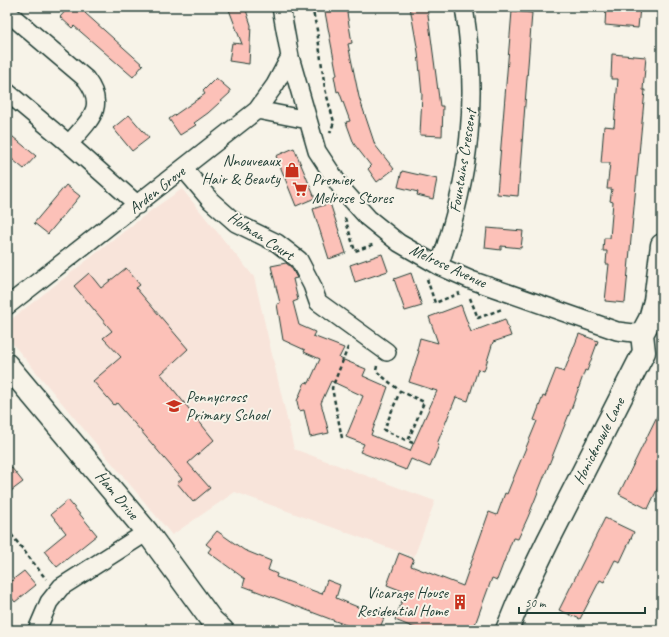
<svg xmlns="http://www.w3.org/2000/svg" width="669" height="637" font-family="Caveat,sans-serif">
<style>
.built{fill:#f8e4da}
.building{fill:#fcc1b8;stroke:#1f3d34}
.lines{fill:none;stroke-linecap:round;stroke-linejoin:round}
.minor-casing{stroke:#1f3d34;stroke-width:20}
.tertiary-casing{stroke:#1f3d34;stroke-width:25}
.path{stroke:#1f3d34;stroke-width:2.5;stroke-dasharray:4 3;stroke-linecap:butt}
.minor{stroke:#f7f3e8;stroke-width:17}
.tertiary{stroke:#f7f3e8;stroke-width:22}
.labels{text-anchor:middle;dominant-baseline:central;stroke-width:4;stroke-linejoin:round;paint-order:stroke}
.poi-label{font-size:16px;fill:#1f3d34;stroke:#f7f3e8;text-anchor:end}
.street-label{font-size:16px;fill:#1f3d34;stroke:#f7f3e8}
</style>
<rect width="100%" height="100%" fill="#f7f3e8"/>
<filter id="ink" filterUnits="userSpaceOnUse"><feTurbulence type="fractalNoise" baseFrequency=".025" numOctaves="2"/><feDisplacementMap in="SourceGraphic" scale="8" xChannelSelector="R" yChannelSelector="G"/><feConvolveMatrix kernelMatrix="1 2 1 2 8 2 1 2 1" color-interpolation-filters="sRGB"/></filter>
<g filter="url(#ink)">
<!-- built -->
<path class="built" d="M182,189L254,277L294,449L435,501L414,557L235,492L172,535L7,337L9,321L153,209Z"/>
<!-- building -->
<path class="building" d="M69,7H92L85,13L143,65L133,77L74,26L72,28L60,17Z
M228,7H245L251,25L249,64L229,61L232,43L242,44Z
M324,7H346L352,43L348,44L359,97L375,145L394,169L377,182L368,169L371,166L354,144L346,122L350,121L339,91L337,92L334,76L337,75Z
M410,7H427L440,106H443L442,136L420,135L422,95L418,52Z
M606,7H640L638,28L605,25Z
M512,11L532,13L518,196L497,194Z
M612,54L646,57L643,90H645L625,303L605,301L609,264H606L607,251H603L604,238H610L613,202L610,201L612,189H607L610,163H601L604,126L614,127L618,79H611Z
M216,78L230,90V93L208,113L194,123L196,125L180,135L169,119L205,94L203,91Z
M129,115L149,138L132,151L113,128Z
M7,132L36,156L24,169L7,155Z
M294,148L315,198L296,206L276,156Z
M402,171L437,179L433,199L417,195L418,192L398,187Z
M66,185L80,196L48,234L34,223Z
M330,203L346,253L329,259L313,209Z
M487,228L523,231L521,248L501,246V250L485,248Z
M382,254L388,271L355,282L350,265Z
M286,263L291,267L297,278L293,279L298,300L293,302L299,325L315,332L313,336L344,348L339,358L366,369L363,376L388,387L371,435L410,451L437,391L409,382L419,351L417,350L420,338L438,343L429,317L461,305L471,332L505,319L511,336L493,342L484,371L478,369L468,401L456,397L437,444L439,445L430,467L411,459L406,470L360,452L364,444L346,437L363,396L331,381L321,403L329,433L310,437L304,410L299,411L297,401L305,382L309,383L320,359L304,352L305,350L283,340L277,304L280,303L271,266Z
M126,268L140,285L136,288L188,349L161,374L214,440L188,463L210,488L193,502L177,483L182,479L117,403L114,405L93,381L121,357L103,338L112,331L74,286L89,273L101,288Z
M411,273L422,306L405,311L394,279Z
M579,334L598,341L587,371L585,370L572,407L528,517L518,539L513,538L497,580L492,578L473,630H420L395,620L405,592L387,585L399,553L414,559L411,566L463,586L489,512L497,515L505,493L507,494L511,484L537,421L534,420L543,396L545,397L556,369L564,372Z
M662,406V479L648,509L619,494Z
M7,462L23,482L7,494Z
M68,500L97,535L57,567L44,551L66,533L51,514Z
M605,518L634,532L620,562L615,560L604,582L600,580L580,619L559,610Z
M217,531L244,550L271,561L268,570L277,574L276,577L322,594L327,580L340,585L336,598L384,618L379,630H359L243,586L245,579L208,552L211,548L206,544Z
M24,571L36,585L15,602L7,592V584Z"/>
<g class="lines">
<!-- minor casing -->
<g class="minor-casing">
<path id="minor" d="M281,7L290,57L317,151L342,189L368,218L399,243L439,266L471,280L617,331L642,334
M7,12L86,79C108,108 88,121 69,144
M7,92L69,144L138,205
M257,110L308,120
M184,169L211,201L236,223L277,243L299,260L312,285L318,302L387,352
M439,266C470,178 479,99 464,7
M7,306L257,110L275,85L290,57
M37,630L49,602L61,587L147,532"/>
</g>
<!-- tertiary casing -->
<g class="tertiary-casing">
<path id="tertiary" d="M7,365L147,532L212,621L222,630
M507,630L518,603L548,541L644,352L642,334L650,319L655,301L662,245"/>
</g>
<!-- path -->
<path class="path" d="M312,7L317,30L325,89L334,122L330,133
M345,218L355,251L375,244
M427,279L435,303L460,293
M470,298L478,318L502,309
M377,366L376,371L400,391L384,430L408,441
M400,391L424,402L408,441L413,443
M342,438L332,388L349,345
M7,529L46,579"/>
<!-- minor -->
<use href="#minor" class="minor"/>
<!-- tertiary -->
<use href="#tertiary" class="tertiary"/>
</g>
</g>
<!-- icons -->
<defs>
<g id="shop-bare" transform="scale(1.2)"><path d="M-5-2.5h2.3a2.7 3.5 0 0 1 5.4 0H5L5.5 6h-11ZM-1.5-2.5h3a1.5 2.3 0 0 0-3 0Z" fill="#c8321e" stroke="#f7f3e8" stroke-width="2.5" paint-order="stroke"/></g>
<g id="supermarket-bare" transform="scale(1.2)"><path d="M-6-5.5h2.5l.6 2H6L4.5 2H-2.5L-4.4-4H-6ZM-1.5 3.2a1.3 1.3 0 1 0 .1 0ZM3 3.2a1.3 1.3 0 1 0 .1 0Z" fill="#c8321e" stroke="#f7f3e8" stroke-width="2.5" paint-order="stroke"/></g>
<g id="school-bare" transform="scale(1.2)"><path d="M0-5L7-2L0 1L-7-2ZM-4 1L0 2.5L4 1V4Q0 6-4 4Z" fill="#c8321e" stroke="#f7f3e8" stroke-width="2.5" paint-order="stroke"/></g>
<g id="building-bare" transform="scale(1.2)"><path d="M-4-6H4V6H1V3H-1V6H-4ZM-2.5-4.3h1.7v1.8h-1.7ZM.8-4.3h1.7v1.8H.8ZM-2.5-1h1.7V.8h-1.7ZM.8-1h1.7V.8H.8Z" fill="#c8321e" stroke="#f7f3e8" stroke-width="2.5" paint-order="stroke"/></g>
</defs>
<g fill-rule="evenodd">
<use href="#shop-bare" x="292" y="170"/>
<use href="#supermarket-bare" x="300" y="189"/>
<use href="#school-bare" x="174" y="406"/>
<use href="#building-bare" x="460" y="602"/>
</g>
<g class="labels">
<!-- poi labels -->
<g class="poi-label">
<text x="280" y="161">Nnouveaux<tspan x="280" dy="18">Hair &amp; Beauty</tspan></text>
<text x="312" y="180" text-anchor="start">Premier<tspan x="312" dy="18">Melrose Stores</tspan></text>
<text x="186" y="397" text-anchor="start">Pennycross<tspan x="186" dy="18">Primary School</tspan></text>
<text x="448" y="593">Vicarage House<tspan x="448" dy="18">Residential Home</tspan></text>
</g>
<!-- street labels -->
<g class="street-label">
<text transform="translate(463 161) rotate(-81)">Fountains Crescent</text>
<text transform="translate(157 190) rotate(-38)">Arden Grove</text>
<text transform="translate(261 236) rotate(33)">Holman Court</text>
<text transform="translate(448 266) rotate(25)">Melrose Avenue</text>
<text transform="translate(599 441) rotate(-63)">Honicknowle Lane</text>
<text transform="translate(117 495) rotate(50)">Ham Drive</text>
</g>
</g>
<!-- margin -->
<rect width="669" height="637" fill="none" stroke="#f7f3e8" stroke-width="24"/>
<rect x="12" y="12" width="645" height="613" fill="none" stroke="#1f3d34" stroke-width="1.5" filter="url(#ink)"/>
<!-- scale -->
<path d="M519 607v6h126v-6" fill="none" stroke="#1f3d34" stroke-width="2"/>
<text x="525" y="607" font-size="12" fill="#1f3d34" stroke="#f7f3e8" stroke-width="3" paint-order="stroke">50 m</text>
</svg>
